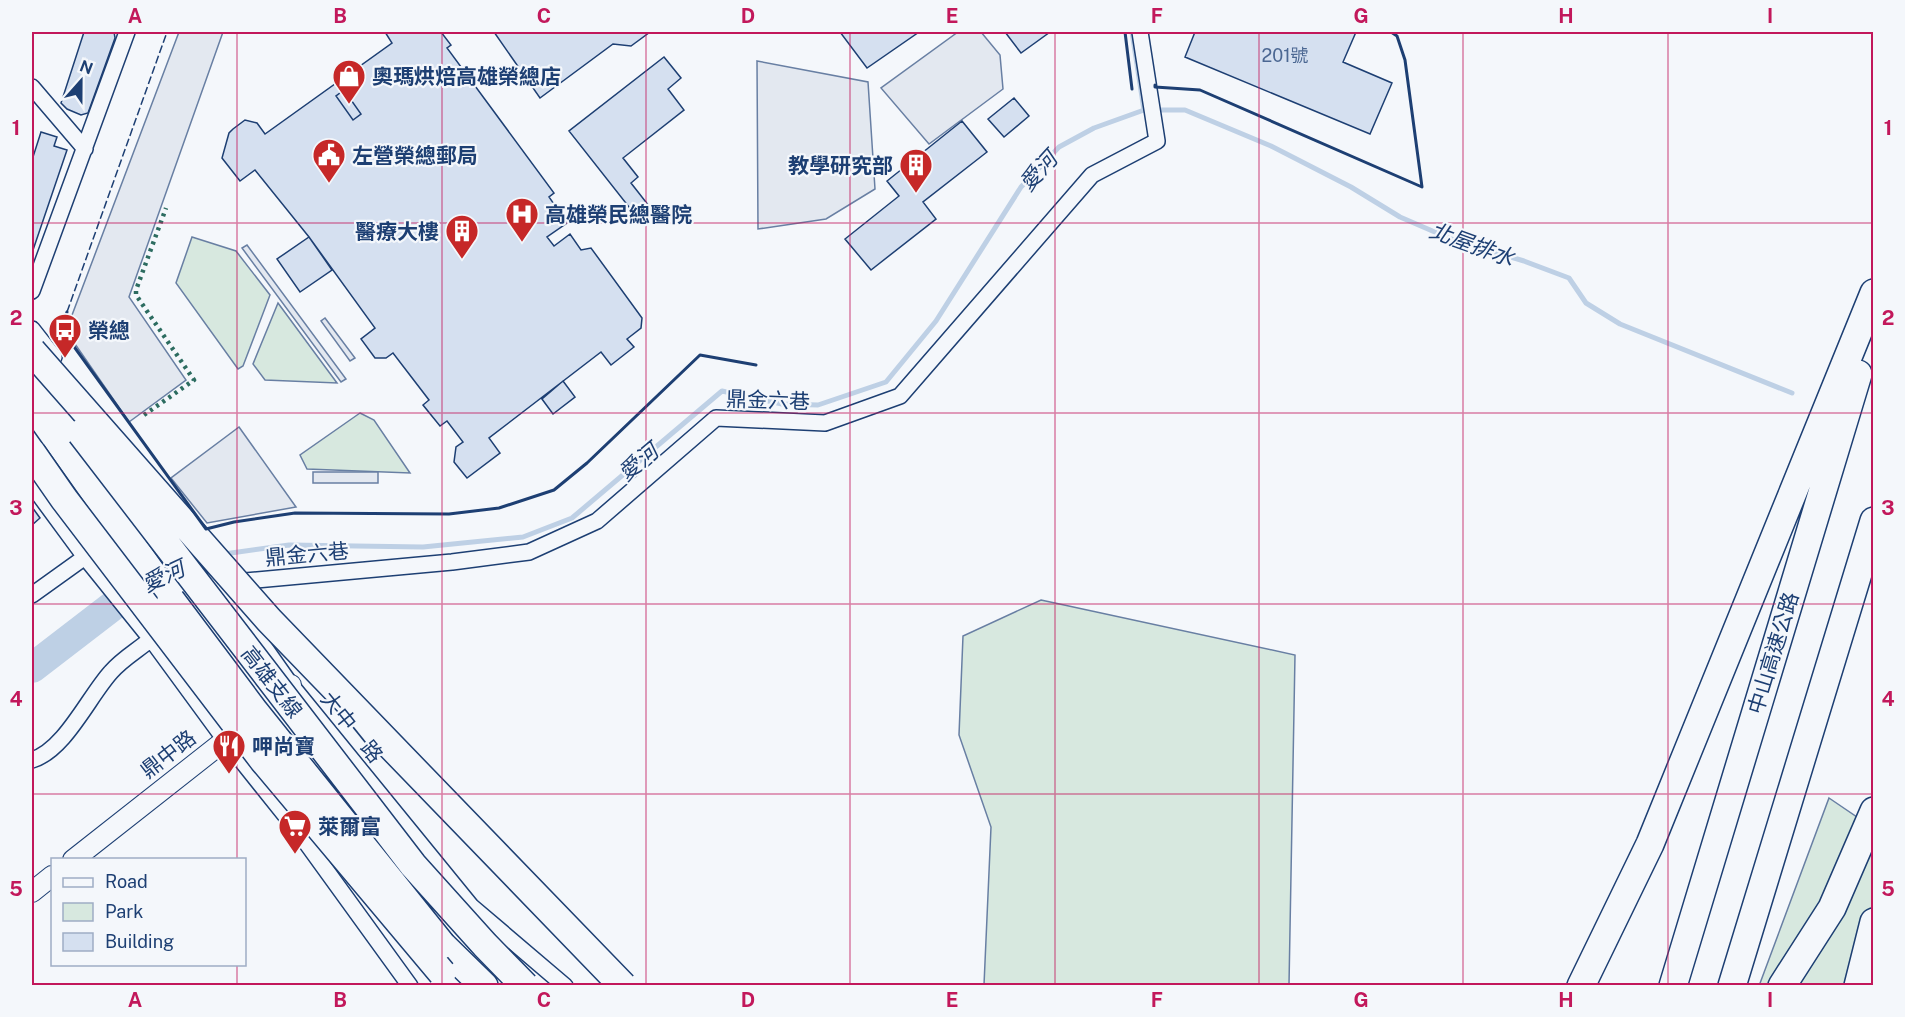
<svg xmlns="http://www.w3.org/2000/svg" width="1905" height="1017" font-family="'Public Sans','Noto Sans TC',sans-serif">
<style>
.green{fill:#d7e8df;stroke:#687fa3;stroke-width:1.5}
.parking{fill:#e3e8f0;stroke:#687fa3;stroke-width:1.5}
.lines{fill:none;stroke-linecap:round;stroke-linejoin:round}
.stream{stroke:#bed0e5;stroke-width:5}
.river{stroke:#bed0e5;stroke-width:30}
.building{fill:#d5e0f0;stroke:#1d3f73;stroke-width:1.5}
.minor-casing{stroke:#1d3f73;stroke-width:18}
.tertiary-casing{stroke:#1d3f73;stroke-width:22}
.motorway-casing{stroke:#1d3f73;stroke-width:30}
.minor{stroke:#f4f7fb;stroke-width:15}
.tertiary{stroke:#f4f7fb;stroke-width:20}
.motorway{stroke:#f4f7fb;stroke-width:27}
.motorway-bridge-casing{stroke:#1d3f73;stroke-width:30;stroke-linecap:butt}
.motorway-bridge{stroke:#f4f7fb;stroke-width:27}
.hedge{stroke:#2c6c60;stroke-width:4.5;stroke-dasharray:3 4.5;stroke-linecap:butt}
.fence{stroke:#1d3f73;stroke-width:1.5;stroke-dasharray:8 3;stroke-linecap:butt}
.wall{stroke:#1d3f73;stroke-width:3}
.grid{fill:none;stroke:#c2185b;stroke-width:1.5;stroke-opacity:0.55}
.labels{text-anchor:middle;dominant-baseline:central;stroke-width:4.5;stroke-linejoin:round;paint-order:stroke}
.number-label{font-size:18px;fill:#4b6792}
.poi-label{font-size:21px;font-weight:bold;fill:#1d3f73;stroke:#f4f7fb;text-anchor:start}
.street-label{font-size:21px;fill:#1d3f73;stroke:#f4f7fb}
.water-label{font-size:22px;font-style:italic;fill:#1d3f73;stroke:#f4f7fb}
.neatline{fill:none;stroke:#c2185b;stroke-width:2}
.grid-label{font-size:20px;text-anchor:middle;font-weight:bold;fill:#c2185b}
</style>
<rect width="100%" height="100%" fill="#f4f7fb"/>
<!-- green -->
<path class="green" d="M192,237L236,251L270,295L243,366L238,369L176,283Z
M278,303L337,383L265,380L253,364Z
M360,413L374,420L410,473L307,469L300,455Z
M1041,600L1295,655L1289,985H984L991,827L959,735L963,636Z
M1829,798L1873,828V985L1759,986Z"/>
<!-- parking -->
<path class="parking" d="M179,32H223L129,297L186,380L129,422L66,331Z
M958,32H981L1000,55L1003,89L929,144L881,88Z
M757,61L868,82L875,189L826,219L758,229Z
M247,245L346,379L341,382L242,248Z
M325,318L355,358L350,361L321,321Z
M239,427L296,507L207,523L171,478Z
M313,472H378V483H313Z"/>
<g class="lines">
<!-- stream -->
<path class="stream" d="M1132,32L1144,110
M224,554L289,545L423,547L523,537L572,518L722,391L782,404L818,405L886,382L936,321L1021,187L1059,147L1094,128L1144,110H1185L1271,146L1351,187L1400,217L1451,239L1524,261L1569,278L1586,303L1620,324L1792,393"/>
<!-- river -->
<path class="river" d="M32,668L140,585L177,565L207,558"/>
</g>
<!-- building -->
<path class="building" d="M84,32H114L115,38L88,113L81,115L67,109L61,103Z
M385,32H441L451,45L447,48L554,193L549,197L567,223L547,237L554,246L570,234L581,250L591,248L642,318L641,328L627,339L634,347L611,365L601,352L489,438L500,453L467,478L454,462L456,447L463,442L447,421L440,426L423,405L429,400L393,353L386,358H375L361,339L375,328L309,237L255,170L240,181L222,158L229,133L233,129L245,120L257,123L265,134L392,43Z
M494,32H650L631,46L613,44L540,98Z
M840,32H919L867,68Z
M1005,32H1050L1021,53Z
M1195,32H1356L1343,62L1392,83L1370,134L1185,57Z
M664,57L681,78L668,89L684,110L623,158L638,177L631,183L653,211L640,221L569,131Z
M344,90L361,114L353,120L336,96Z
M1014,98L1029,116L1004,137L988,119Z
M962,121L987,152L923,202L936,219L871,270L845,239L899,196L887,181Z
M41,132L57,137L54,146L67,150L32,253V160Z
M309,237L332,270L300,292L277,259Z
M563,381L575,397L553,414L542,399Z
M32,507L40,518L32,525Z"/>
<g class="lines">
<!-- minor casing -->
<g class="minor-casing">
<path id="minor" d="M32,87L85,149
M32,291L127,32
M32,329L54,357
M32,377L81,443
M32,485L85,557L151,639L225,740L297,830L410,986
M212,573L291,685L471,906L565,986
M177,580L276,712
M234,582L452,562L529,552L597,521L716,418L825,423L900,396L1092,175L1157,141L1140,32
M32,595L85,557
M32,760C65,750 89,696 111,672C122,659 138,650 151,639"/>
</g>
<!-- tertiary casing -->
<g class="tertiary-casing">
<path id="tertiary" d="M73,860L270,705L291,685
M32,892L52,876"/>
</g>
<!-- motorway casing -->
<g class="motorway-casing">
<path id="motorway" d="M32,404L171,600
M282,719L379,845L411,880
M442,945L484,986
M1581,986L1650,844L1874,293
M1673,986L1858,374
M1732,986L1874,521
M1782,986L1832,908L1874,811
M1858,986L1874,922"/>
</g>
<!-- minor -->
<use href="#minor" class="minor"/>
<!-- tertiary -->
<use href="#tertiary" class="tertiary"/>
<!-- motorway -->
<use href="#motorway" class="motorway"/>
<!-- motorway-bridge casing -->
<g class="motorway-bridge-casing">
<path id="motorway-bridge" d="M32,351L269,620L623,986
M81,433L413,865L485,945L525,986
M32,453L64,499L263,760L442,973
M171,600L255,712L442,945"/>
</g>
<!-- motorway-bridge -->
<use href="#motorway-bridge" class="motorway-bridge"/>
<!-- hedge -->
<path class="hedge" d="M144,415L194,380L136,295V290L166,208"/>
<!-- fence -->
<path class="fence" d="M67,312L167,32"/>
<!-- wall -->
<path class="wall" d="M1125,32L1132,89
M1155,85V87L1200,90L1422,187L1405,60L1397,36L1391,32
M67,312L62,330L206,529L234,522L295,513L449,514L499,508L554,490L587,463L700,355L756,365"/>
</g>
<!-- grid -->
<path class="grid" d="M237,32V860M442,32V986M646,32V986M850,32V986M1055,32V986M1259,32V986M1463,32V986M1668,32V986M32,223H1874M32,413H1874M32,604H1874M32,794H1874M237,964V986"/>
<!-- icons -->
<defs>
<g id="shop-pin" transform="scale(1.725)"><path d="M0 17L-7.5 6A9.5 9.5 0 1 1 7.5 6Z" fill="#c62828" stroke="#f4f7fb"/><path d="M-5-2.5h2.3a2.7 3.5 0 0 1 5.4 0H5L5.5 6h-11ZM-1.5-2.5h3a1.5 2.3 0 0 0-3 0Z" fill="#fff"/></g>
<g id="civic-pin" transform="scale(1.725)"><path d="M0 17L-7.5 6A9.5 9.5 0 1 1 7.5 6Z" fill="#c62828" stroke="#f4f7fb"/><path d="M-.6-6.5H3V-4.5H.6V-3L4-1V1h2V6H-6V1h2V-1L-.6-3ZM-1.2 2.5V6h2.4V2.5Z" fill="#fff"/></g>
<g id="building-pin" transform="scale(1.725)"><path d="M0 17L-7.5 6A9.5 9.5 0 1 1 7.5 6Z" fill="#c62828" stroke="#f4f7fb"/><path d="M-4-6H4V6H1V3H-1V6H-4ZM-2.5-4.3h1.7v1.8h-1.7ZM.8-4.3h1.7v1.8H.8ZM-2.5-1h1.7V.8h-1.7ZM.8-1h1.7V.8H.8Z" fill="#fff"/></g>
<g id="hospital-pin" transform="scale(1.725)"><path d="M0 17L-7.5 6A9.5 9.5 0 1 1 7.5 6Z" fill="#c62828" stroke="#f4f7fb"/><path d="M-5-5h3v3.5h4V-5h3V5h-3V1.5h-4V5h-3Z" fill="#fff"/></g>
<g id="bus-pin" transform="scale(1.725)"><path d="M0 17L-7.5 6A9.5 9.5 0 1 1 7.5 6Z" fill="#c62828" stroke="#f4f7fb"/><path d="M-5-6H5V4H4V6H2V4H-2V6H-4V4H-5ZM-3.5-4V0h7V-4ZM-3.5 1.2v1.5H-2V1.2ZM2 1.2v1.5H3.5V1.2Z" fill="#fff"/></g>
<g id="restaurant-pin" transform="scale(1.725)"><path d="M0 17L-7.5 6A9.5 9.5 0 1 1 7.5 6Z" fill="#c62828" stroke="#f4f7fb"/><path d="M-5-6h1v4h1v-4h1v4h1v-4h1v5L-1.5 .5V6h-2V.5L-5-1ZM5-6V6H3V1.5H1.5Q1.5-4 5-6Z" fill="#fff"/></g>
<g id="supermarket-pin" transform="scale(1.725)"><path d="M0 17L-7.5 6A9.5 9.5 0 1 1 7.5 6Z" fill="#c62828" stroke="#f4f7fb"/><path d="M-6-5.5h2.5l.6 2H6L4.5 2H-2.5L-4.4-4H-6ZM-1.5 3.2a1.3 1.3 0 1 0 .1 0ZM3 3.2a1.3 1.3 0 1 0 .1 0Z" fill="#fff"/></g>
</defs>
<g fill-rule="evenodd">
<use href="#shop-pin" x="349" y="76"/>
<use href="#civic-pin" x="329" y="155"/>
<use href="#building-pin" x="916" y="165"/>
<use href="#hospital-pin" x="522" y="214"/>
<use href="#building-pin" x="462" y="231"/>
<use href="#bus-pin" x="65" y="330"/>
<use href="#restaurant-pin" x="229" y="746"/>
<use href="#supermarket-pin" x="295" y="826"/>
</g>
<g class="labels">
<!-- number labels -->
<g class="number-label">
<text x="1285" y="55">201號</text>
</g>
<!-- poi labels -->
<g class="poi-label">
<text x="372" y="76">奧瑪烘焙高雄榮總店</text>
<text x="352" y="155">左營榮總郵局</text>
<text x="893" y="165" text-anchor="end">教學研究部</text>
<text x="545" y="214">高雄榮民總醫院</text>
<text x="439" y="231" text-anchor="end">醫療大樓</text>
<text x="88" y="330">榮總</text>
<text x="252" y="746">呷尚寶</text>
<text x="318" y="826">萊爾富</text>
</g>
<!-- street labels -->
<g class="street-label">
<text transform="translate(768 400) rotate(2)">鼎金六巷</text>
<text transform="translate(307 554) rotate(-5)">鼎金六巷</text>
<text transform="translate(1773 653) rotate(-73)">中山高速公路</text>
<text transform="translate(272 682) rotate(52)">高雄支線</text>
<text transform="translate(352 727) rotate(51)">大中一路</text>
<text transform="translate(168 754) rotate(-38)">鼎中路</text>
</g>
<!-- water labels -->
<g class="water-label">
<text transform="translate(1038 171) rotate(-48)">愛河</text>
<text transform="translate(1472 244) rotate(20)">北屋排水</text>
<text transform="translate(638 462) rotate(-40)">愛河</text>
<text transform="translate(163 576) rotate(-25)">愛河</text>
</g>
</g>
<!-- border -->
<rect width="1905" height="1017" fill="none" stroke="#f4f7fb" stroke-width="66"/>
<!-- legend -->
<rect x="51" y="858" width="195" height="108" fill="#f4f7fb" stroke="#9eadc5" stroke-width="1.5"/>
<rect x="63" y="878" width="30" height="9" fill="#f4f7fb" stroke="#9eadc5" stroke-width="1.5"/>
<text x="105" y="888" font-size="18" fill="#1d3f73">Road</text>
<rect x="63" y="903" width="30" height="18" fill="#d7e8df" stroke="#9eadc5" stroke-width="1.5"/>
<text x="105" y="918" font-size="18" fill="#1d3f73">Park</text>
<rect x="63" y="933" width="30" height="18" fill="#d5e0f0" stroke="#9eadc5" stroke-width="1.5"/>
<text x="105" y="948" font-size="18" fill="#1d3f73">Building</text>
<!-- north arrow -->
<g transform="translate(81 81) rotate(21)" stroke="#f4f7fb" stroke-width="4.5" paint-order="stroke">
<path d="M0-4.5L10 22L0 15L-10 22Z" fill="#1d3f73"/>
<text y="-9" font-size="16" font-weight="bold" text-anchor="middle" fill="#1d3f73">N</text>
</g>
<rect x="33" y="33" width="1839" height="951" class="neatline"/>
<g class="grid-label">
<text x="135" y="23">A</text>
<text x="340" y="23">B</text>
<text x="544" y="23">C</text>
<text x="748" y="23">D</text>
<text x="952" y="23">E</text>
<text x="1157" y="23">F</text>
<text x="1361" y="23">G</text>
<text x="1566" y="23">H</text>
<text x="1770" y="23">I</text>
<text x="16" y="135">1</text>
<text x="1888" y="135">1</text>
<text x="16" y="325">2</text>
<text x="1888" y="325">2</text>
<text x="16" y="515">3</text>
<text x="1888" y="515">3</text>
<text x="16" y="706">4</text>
<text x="1888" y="706">4</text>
<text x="16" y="896">5</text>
<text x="1888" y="896">5</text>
<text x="135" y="1007">A</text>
<text x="340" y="1007">B</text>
<text x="544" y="1007">C</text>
<text x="748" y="1007">D</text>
<text x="952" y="1007">E</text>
<text x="1157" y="1007">F</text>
<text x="1361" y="1007">G</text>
<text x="1566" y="1007">H</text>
<text x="1770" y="1007">I</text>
</g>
</svg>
